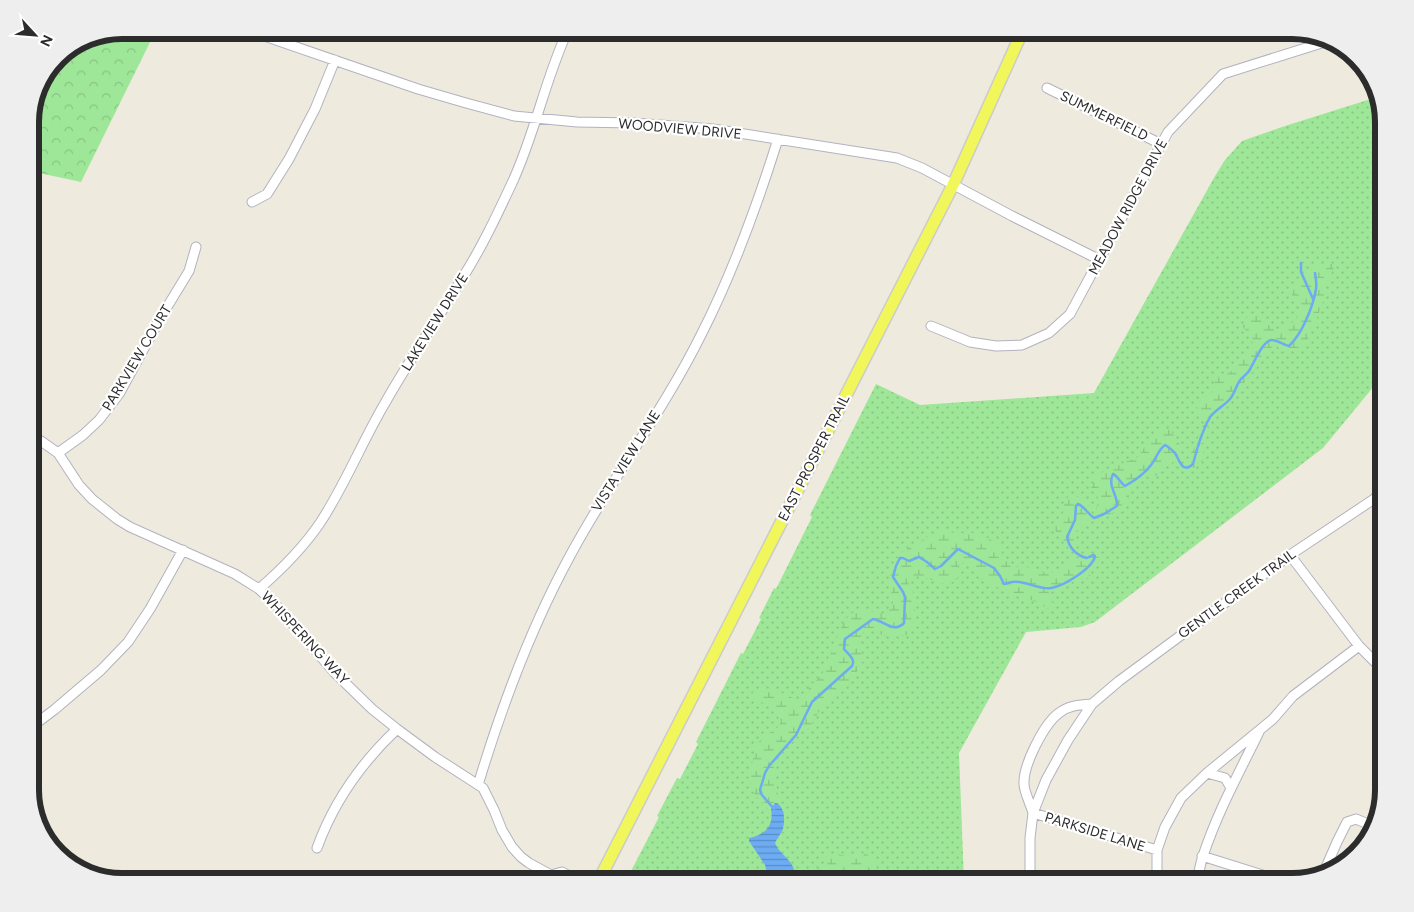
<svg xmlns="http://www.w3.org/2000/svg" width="1414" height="912" font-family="Figtree,sans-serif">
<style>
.grass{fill:url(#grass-dots)}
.forest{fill:url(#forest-crowns)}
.wetland{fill:url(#wetland-marsh)}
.water{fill:url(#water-rules)}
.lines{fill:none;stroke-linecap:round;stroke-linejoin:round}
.stream{stroke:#6dacf3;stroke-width:2.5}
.minor-casing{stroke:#b2b2c0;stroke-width:11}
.major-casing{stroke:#ccc;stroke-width:14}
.minor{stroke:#fff;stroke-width:9}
.major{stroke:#f1f65b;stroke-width:11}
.labels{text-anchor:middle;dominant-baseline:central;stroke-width:4.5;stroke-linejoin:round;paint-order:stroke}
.street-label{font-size:14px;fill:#2c2c2c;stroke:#fff}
.rim{fill:none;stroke:#2c2c2c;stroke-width:6}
</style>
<defs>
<pattern id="grass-dots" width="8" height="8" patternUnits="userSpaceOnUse" patternTransform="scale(1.25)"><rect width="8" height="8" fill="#9ee698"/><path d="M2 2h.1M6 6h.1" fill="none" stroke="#88c583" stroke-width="1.8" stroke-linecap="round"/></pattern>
<pattern id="forest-crowns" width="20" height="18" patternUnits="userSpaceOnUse" patternTransform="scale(1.25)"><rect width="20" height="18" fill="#9ee698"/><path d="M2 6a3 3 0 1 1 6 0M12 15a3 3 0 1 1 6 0" fill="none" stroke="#88c583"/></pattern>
<pattern id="wetland-marsh" width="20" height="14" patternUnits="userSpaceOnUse" patternTransform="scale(1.25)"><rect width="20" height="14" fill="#9ee698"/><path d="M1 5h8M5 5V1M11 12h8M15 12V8" fill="none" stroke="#88c583"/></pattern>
<pattern id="water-rules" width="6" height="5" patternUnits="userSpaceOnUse" patternTransform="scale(1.25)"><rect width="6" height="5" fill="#6dacf3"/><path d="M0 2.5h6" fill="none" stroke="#5a8cc5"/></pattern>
</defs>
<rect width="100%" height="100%" fill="#eeebde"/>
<!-- grass -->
<path class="grass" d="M1377,97L1384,122V374L1323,448L1095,622L1081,627L1026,632L959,753L964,882H631L633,877L629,875L659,817L657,816L677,778L680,779L698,744L696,742L741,653L743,654L761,619L759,618L774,588L776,589L812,517L810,515L876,384L920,405L1094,393L1215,176L1225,160L1242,141L1285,126Z"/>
<!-- forest -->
<path class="forest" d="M122,30H156L81,182L30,171V116L57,57L87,37Z"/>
<!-- wetland -->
<path class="wetland" d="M1321,264H1333L1334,268L1326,284L1322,306L1304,348C1294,353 1285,349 1274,346L1269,349L1257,367L1227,403L1216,412L1212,418L1207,430L1203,445V458L1202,463L1194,468H1188L1192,463V453L1198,439L1199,433L1207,417L1200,416C1191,393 1205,405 1214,389C1216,386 1214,381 1215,377C1220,376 1226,375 1230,372C1235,370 1235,366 1238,363C1247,352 1251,354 1253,339L1242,326L1249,314H1254L1277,331C1290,327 1299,318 1304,306L1299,305L1290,292C1295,279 1309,269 1321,264Z
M1166,429L1170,430L1175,436L1180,445V452L1178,459L1167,466L1156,476C1148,476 1135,478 1131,487C1130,490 1130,495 1128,498C1124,504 1113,513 1107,517L1097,509L1098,495L1091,488L1096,474L1107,471L1127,461L1136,459L1156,431Z
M1070,495C1077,495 1088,502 1091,508C1091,509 1092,515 1093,516C1089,521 1084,522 1080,527C1075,533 1076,543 1073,550H1070C1065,542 1057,535 1054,527L1063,513L1064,502Z
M943,531L955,533H978L995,542L999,546L1004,558L1010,566L1014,568L1023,566L1046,573L1053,572L1066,566L1075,559L1097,552L1100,556L1098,563L1088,574L1093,577L1079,579L1051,592C1048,598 1051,602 1056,606V609L1054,611H1051L1037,602L1022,597L1007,594L996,586L987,584L981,579L979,572L975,568L964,562L958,567L959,576C945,597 920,566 910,579C906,584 912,588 913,593C915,601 916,630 908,634C903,637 895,635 889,636C882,636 877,633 871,629L865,630C855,644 860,645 864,659L850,684L838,695L831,697L820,710L810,727L800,733L779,756L776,765L774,773L780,805L776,803L771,809L772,814C767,807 759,801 754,793C748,782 752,747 762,738C768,732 779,731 781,721C777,715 772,710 766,705C761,701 756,700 752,695L753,692H761L766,689L772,688L797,700L803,698L810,686L822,675L827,660L835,647L839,631L847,618L856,610L887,614L893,604V595L889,582L893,565L897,555L929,536Z
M834,853L846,856L866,853C875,863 881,869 874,882H809C814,873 817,868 828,866L826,857Z"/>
<!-- water -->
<path class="water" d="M775,803H777C785,809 785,819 783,829C781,834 777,838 775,843C781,858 800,862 793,882H769L765,865L749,841V838C765,835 774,826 771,809Z"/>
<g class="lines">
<!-- stream -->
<path class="stream" d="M1301,263V272L1313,299
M774,809L762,795L760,790L765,773L769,766L796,735L812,702L852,666C856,659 848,654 844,649L845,639L873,619C885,621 893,634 904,623L905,597L903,592L893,577L896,566L900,558H903L909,561L919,557L927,562L935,569L941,566L958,549L994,568L1000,576L1004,584C1007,584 1009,582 1012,582C1025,580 1039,590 1051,588C1064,586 1093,568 1095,556L1093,555L1087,558C1077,556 1069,548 1067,537L1075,520L1076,506L1078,504C1085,507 1088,514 1094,518L1104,514L1117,506C1118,495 1107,486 1113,474C1118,476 1120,483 1125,486C1134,481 1145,473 1151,465C1156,459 1158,450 1165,445C1169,447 1172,450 1175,453C1180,461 1182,474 1193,464C1197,448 1202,431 1210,417C1215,410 1224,406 1230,399C1235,393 1236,385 1241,379C1244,376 1247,374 1249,371C1254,363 1262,342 1271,340C1275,339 1284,345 1289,346C1302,334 1313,307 1316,289C1317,284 1316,279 1315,273"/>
<!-- minor casing -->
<g class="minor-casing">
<path id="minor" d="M247,30L418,89L466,103L514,116L577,122L634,123L713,129L897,158L922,168L1012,216L1100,260
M1047,88L1161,144
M252,202L267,194L289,159L315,109L335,60
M931,326L970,342L996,346L1022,345L1049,333L1070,314L1168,132L1223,74L1328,41
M30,436L41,441L58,453L79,485L92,499L117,519L130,527L235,574L259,589L280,609L334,672L372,709L397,729L435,757L483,788L494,810L502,830L512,847L521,857L529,863L551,875L554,882
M58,453L83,435L99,420L119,394L161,317L189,271L196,247
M1290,555L1359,646L1384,671
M259,589C282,569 303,548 320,523C345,485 362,442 385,403C409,360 438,319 463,277C482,247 497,215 512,183C535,134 545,79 568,30
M30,728L54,710L101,670L128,642L150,609L183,550
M1207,773L1225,778L1231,788
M478,785C502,705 531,627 571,554C612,478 664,410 702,333C734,270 757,206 778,139
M1033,813C1031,805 1024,792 1024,784C1023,765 1044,724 1059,713C1069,705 1080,705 1092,704
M1033,813L1157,850
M317,848C334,801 361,763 397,729
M1202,856L1285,882
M1323,874L1337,842L1347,822L1356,819L1373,826
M551,875L562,872L581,882
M1030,882V838L1033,813L1046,780L1068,740L1092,704L1119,681L1241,591L1290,555L1374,499L1384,488
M1157,882V850L1165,827L1181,798L1207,773L1273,719L1293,696L1359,646
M1197,882C1199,873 1200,864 1203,856C1217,813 1239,773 1259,732"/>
</g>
<!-- major casing -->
<g class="major-casing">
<path id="major" d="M598,882L953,185L1023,30"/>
</g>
<!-- minor -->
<use href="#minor" class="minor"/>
<!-- major -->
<use href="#major" class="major"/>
</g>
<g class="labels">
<!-- street labels -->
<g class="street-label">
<text transform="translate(1104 116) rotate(26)">SUMMERFIELD</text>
<text transform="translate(680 129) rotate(5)">WOODVIEW DRIVE</text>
<text transform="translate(1128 207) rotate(-62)">MEADOW RIDGE DRIVE</text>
<text transform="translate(435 322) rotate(-58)">LAKEVIEW DRIVE</text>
<text transform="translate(137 358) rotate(-59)">PARKVIEW COURT</text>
<text transform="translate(814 458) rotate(-63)">EAST PROSPER TRAIL</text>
<text transform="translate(626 461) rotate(-58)">VISTA VIEW LANE</text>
<text transform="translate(1237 594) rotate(-36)">GENTLE CREEK TRAIL</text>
<text transform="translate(305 638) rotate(47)">WHISPERING WAY</text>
<text transform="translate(1095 832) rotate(17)">PARKSIDE LANE</text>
</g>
</g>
<!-- crop -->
<path d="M0 0H1414V912H0ZM122 39H1292A83 83 0 0 1 1375 122V790A83 83 0 0 1 1292 873H122A83 83 0 0 1 39 790V122A83 83 0 0 1 122 39Z" fill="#eee" fill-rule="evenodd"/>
<path class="rim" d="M122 39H1292A83 83 0 0 1 1375 122V790A83 83 0 0 1 1292 873H122A83 83 0 0 1 39 790V122A83 83 0 0 1 122 39Z"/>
<!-- north arrow -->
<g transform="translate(35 35) rotate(116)" stroke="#ffffff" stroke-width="4" paint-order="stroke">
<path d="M0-4L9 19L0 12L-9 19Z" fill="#2c2c2c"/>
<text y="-8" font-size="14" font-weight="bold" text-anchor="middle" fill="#2c2c2c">N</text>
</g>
</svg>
